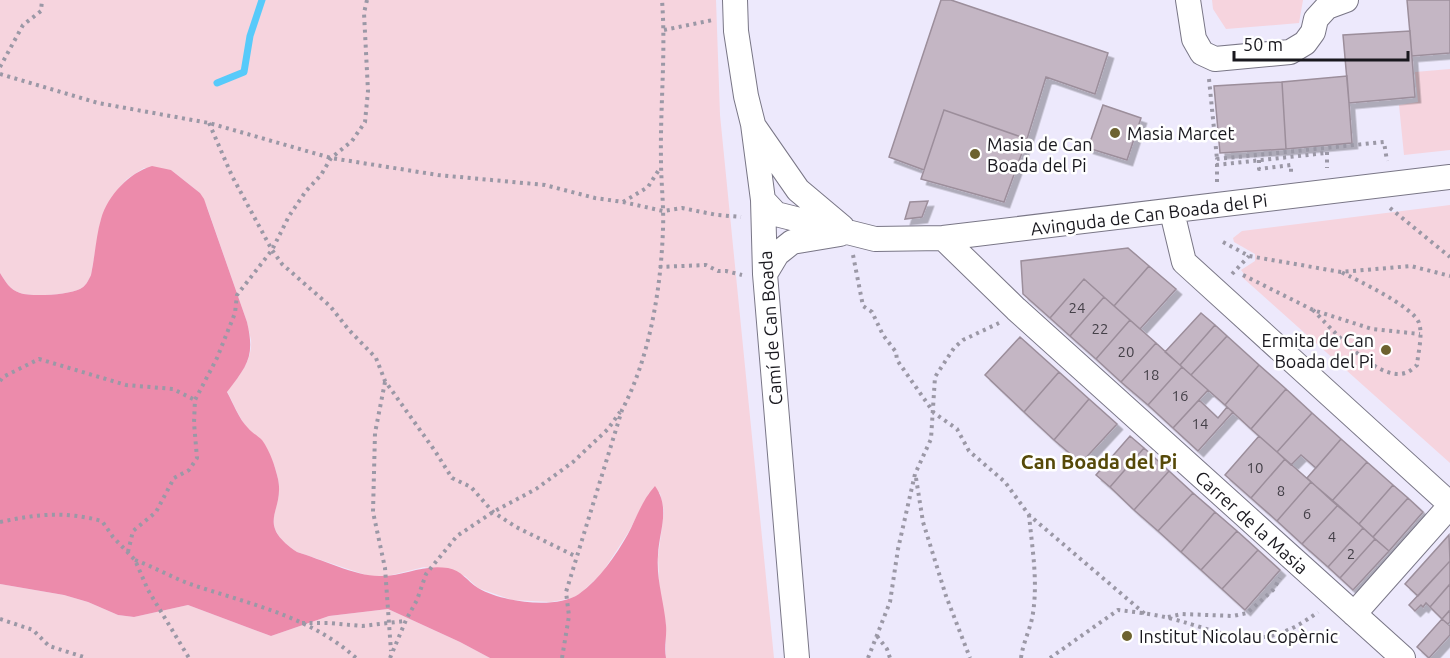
<svg xmlns="http://www.w3.org/2000/svg" width="1450" height="658" font-family="Ubuntu,sans-serif">
<style>
.green{fill:#f6d4de}
.forest{fill:#ec8bab}
.lines{fill:none;stroke-linecap:round;stroke-linejoin:round}
.stream{stroke:#57cafa;stroke-width:7}
.building{fill:#c4b6c4;stroke:#9c8e9b;stroke-width:1.5;filter:url(#shadow)}
.street-casing{stroke:#797686;stroke-width:26}
.path{stroke:#9b98a6;stroke-width:4;stroke-dasharray:3 4.5;stroke-linecap:butt}
.street{stroke:#fff;stroke-width:24}
.poi-dot{fill:#6d622f;stroke:#fff;stroke-width:2}
.labels{text-anchor:middle;dominant-baseline:central;stroke-width:5;stroke-linejoin:round;paint-order:stroke}
.number-label{font-size:15px;fill:#444048}
.poi-label{font-size:18px;fill:#19181e;stroke:#fff;text-anchor:start}
.street-label{font-size:18px;fill:#19181e;stroke:#fff}
.neighbourhood-label{font-size:20px;font-weight:bold;fill:#564908;stroke:#fff}
</style>
<defs>
<filter id="shadow"><feDropShadow dx="5.5" dy="5.5" stdDeviation="0" flood-color="#0004"/></filter>
</defs>
<rect width="100%" height="100%" fill="#ede9fc"/>
<!-- green -->
<path class="green" d="M0,0H716L720,115L774,658H666V625L660,597L658,557L664,511L660,493H649L628,533L602,573L581,593L572,598L551,602L512,600L478,588L465,576L424,567L388,576H369L297,552C254,523 285,511 278,479C273,453 262,447 247,428C239,417 233,403 227,391C239,377 253,359 251,340L247,322L207,207L200,193L171,170L144,168L127,179L120,187L101,219L91,275C88,281 86,286 80,289C69,295 31,297 20,293C10,290 5,281 0,273Z
M1212,0H1303L1299,23L1226,29L1213,9Z
M1450,69V150L1404,155L1399,105L1418,102L1415,72Z
M1450,205V463L1242,277L1244,274L1241,270L1255,261V254L1234,242L1233,238L1242,231Z
M0,584L64,595L88,602L118,615L134,617L188,605L271,636L329,616L388,609L460,642L490,658H0Z"/>
<!-- forest -->
<path class="forest" d="M152,166L171,170L200,193L204,199L247,322C255,356 248,365 227,392C233,403 239,419 248,428C252,433 258,436 262,440C270,451 275,466 278,479C285,512 254,523 297,552C321,559 357,577 381,576C405,576 422,564 448,568C461,570 467,581 478,588C502,602 555,610 579,594C600,579 616,555 628,534C637,517 642,500 655,486C671,508 659,531 658,555C656,579 664,602 666,625C667,636 664,647 666,658H490L460,642L388,609L329,616L271,636L188,605L134,617L118,615L88,602L64,595L0,584V273C5,281 10,290 20,293C31,297 69,295 80,289C86,286 88,281 91,275C95,256 96,236 101,219C108,195 129,173 152,166Z"/>
<g class="lines">
<!-- stream -->
<path class="stream" d="M217,83L244,72L250,36L262,0"/>
</g>
<!-- building -->
<path class="building" d="M941,0H951L1108,53L1095,94L1046,77L1027,139L944,110L924,170L889,157Z
M1407,0H1450V53L1412,56Z
M1410,31L1415,97L1349,103L1343,35Z
M1347,76L1352,143L1286,149L1282,82Z
M1282,82L1286,149L1220,153L1214,86Z
M1103,105L1141,118L1127,160L1088,148Z
M944,110L1027,139L1004,202L921,179Z
M928,201L922,217L905,219L910,202Z
M1128,248L1149,266L1114,306L1084,279L1050,318L1023,294L1021,261Z
M1149,266L1176,289L1140,329L1114,306Z
M1084,279L1104,297L1070,336L1050,318Z
M1104,297L1130,320L1096,359L1070,336Z
M1201,313L1215,325L1180,365L1165,352Z
M1130,320L1156,343L1121,382L1096,359Z
M1215,325L1227,336L1191,375L1180,365Z
M1227,336L1259,365L1225,405L1191,375Z
M1020,337L1059,372L1024,412L985,375Z
M1156,343L1182,367L1148,405L1121,382Z
M1259,365L1286,389L1251,429L1225,405Z
M1182,367L1208,390L1173,428L1148,405Z
M1059,372L1089,399L1054,440L1024,412Z
M1286,389L1312,413L1277,452L1251,429Z
M1089,399L1117,424L1081,463L1054,440Z
M1199,400L1218,418L1227,407L1233,412L1198,451L1173,428Z
M1312,413L1341,439L1316,468L1301,455L1291,465L1277,452Z
M1130,436L1144,448L1110,487L1096,475Z
M1259,436L1285,459L1251,498L1225,475Z
M1341,439L1367,462L1332,501L1307,478Z
M1144,448L1169,471L1134,510L1110,487Z
M1285,459L1311,482L1277,521L1251,498Z
M1367,462L1393,485L1359,524L1332,501Z
M1169,471L1193,493L1158,531L1134,510Z
M1311,482L1338,505L1302,544L1277,521Z
M1393,485L1408,498L1373,537L1359,524Z
M1193,493L1215,512L1181,552L1158,531Z
M1408,498L1423,512L1389,551L1373,537Z
M1338,505L1363,528L1328,567L1302,544Z
M1215,512L1237,531L1201,570L1181,552Z
M1363,528L1375,539L1340,578L1328,567Z
M1237,531L1258,550L1222,589L1201,570Z
M1449,535L1450,561L1418,596L1405,584Z
M1375,539L1389,551L1353,590L1340,578Z
M1258,550L1280,570L1245,610L1222,589Z
M1450,561V584L1430,607L1426,603L1423,607L1421,605L1415,611L1409,605Z
M1450,584V610L1442,619L1430,607Z
M1450,610V622L1448,624L1442,619Z
M1442,619L1450,626V635L1429,658L1417,647Z"/>
<g class="lines">
<!-- street casing -->
<g class="street-casing">
<path id="street" d="M735,0L736,31L746,96L753,124L763,200L765,274L797,658
M1188,0L1194,39L1202,53L1215,59L1290,52L1305,43L1313,32L1316,19L1327,7L1346,0
M755,128L798,190L842,227
M763,200L776,214L875,239L943,238L1450,177
M1172,212L1184,262L1450,504
M943,238L1016,309L1403,658
M765,274L777,254L792,242L840,234
M1354,614L1450,506"/>
</g>
<!-- path -->
<path class="path" d="M664,30L713,20
M0,67L23,25L41,11L42,0
M0,74L98,103L209,123L331,158L438,175L545,185L595,198L623,202L663,211L682,208L717,215L741,217
M1209,79L1217,159
M209,123L232,176L272,250L282,264L330,306L349,330L376,358L385,381L435,451L452,478L471,487L493,512L516,527L577,557
M1327,152V168
M1259,160V169L1291,165V173
M1216,165L1326,153
M1217,182V159L1384,142L1387,161
M623,202L648,187L660,168
M1390,208L1450,257
M1223,242L1249,256L1341,272L1411,266L1450,276
M853,255L863,306L872,312L883,335L896,352L897,360L934,413L957,429L969,451L1005,482L1029,515L1145,614
M659,267L706,265L718,271H726L742,275
M1232,274L1249,256
M1243,275L1313,310L1372,329L1420,334
M1313,310C1331,328 1377,382 1405,373C1409,372 1414,368 1417,365C1418,353 1423,335 1419,323C1414,307 1357,280 1341,272
M0,381L3,377L39,359L126,385L173,389L195,400
M385,382L375,433L373,512L385,568L391,651
M916,478L923,522L946,596L970,658
M0,522C38,514 64,511 102,521L113,537L135,560L148,590L189,658
M128,552L133,531L156,512L174,478L189,470L197,458L194,423L195,400L217,358L235,313L237,295L272,250L289,216L306,191L321,175L331,158L352,141L365,122L368,91L364,13L367,0
M135,560C154,567 171,577 190,584C246,603 310,616 356,658
M1168,617L1182,614L1233,616L1247,613L1273,590L1280,578
M0,619L33,630L49,646L87,658
M302,623H329L362,626L405,621
M877,636L887,649L890,658
M390,658L406,620L417,600L426,574L457,536L493,512L536,489L573,462L608,429L620,412
M562,658L569,616L566,592L622,410C650,357 661,288 663,229C664,206 661,183 661,160C660,107 666,53 662,0
M868,658L890,602L898,549L915,474L931,439L935,377L954,348L963,340L999,323
M1021,658C1023,642 1031,628 1033,613C1038,580 1032,547 1029,515
M1050,658L1118,610C1135,612 1153,614 1169,618C1231,634 1259,656 1318,612"/>
<!-- street -->
<use href="#street" class="street"/>
</g>
<!-- markers -->
<g class="poi-dot">
<circle cx="1115" cy="133" r="6"/>
<circle cx="975" cy="154" r="6"/>
<circle cx="1386" cy="350" r="6"/>
<circle cx="1127" cy="636" r="6"/>
</g>
<g class="labels">
<!-- number labels -->
<g class="number-label">
<text x="1077" y="307">24</text>
<text x="1100" y="328">22</text>
<text x="1126" y="351">20</text>
<text x="1151" y="374">18</text>
<text x="1180" y="395">16</text>
<text x="1200" y="423">14</text>
<text x="1255" y="467">10</text>
<text x="1281" y="490">8</text>
<text x="1307" y="513">6</text>
<text x="1332" y="536">4</text>
<text x="1351" y="553">2</text>
</g>
<!-- poi labels -->
<g class="poi-label">
<text x="1127" y="133">Masia Marcet</text>
<text x="987" y="144">Masia de Can<tspan x="987" dy="21">Boada del Pi</tspan></text>
<text x="1374" y="340" text-anchor="end">Ermita de Can<tspan x="1374" dy="21">Boada del Pi</tspan></text>
<text x="1139" y="636">Institut Nicolau Copèrnic</text>
</g>
<!-- street labels -->
<g class="street-label">
<text transform="translate(1149 214) rotate(-7)">Avinguda de Can Boada del Pi</text>
<text transform="translate(770 328) rotate(-94)">Camí de Can Boada</text>
<text transform="translate(1252 522) rotate(42)">Carrer de la Masia</text>
</g>
<!-- neighbourhood labels -->
<g class="neighbourhood-label">
<text x="1099" y="461">Can Boada del Pi</text>
</g>
</g>
<!-- scale -->
<path d="M1234 51v9h174v-9" fill="none" stroke="#19181e" stroke-width="3"/>
<text x="1243" y="51" font-size="18" fill="#19181e" stroke="#ffffff" stroke-width="4.5" paint-order="stroke">50 m</text>
</svg>
